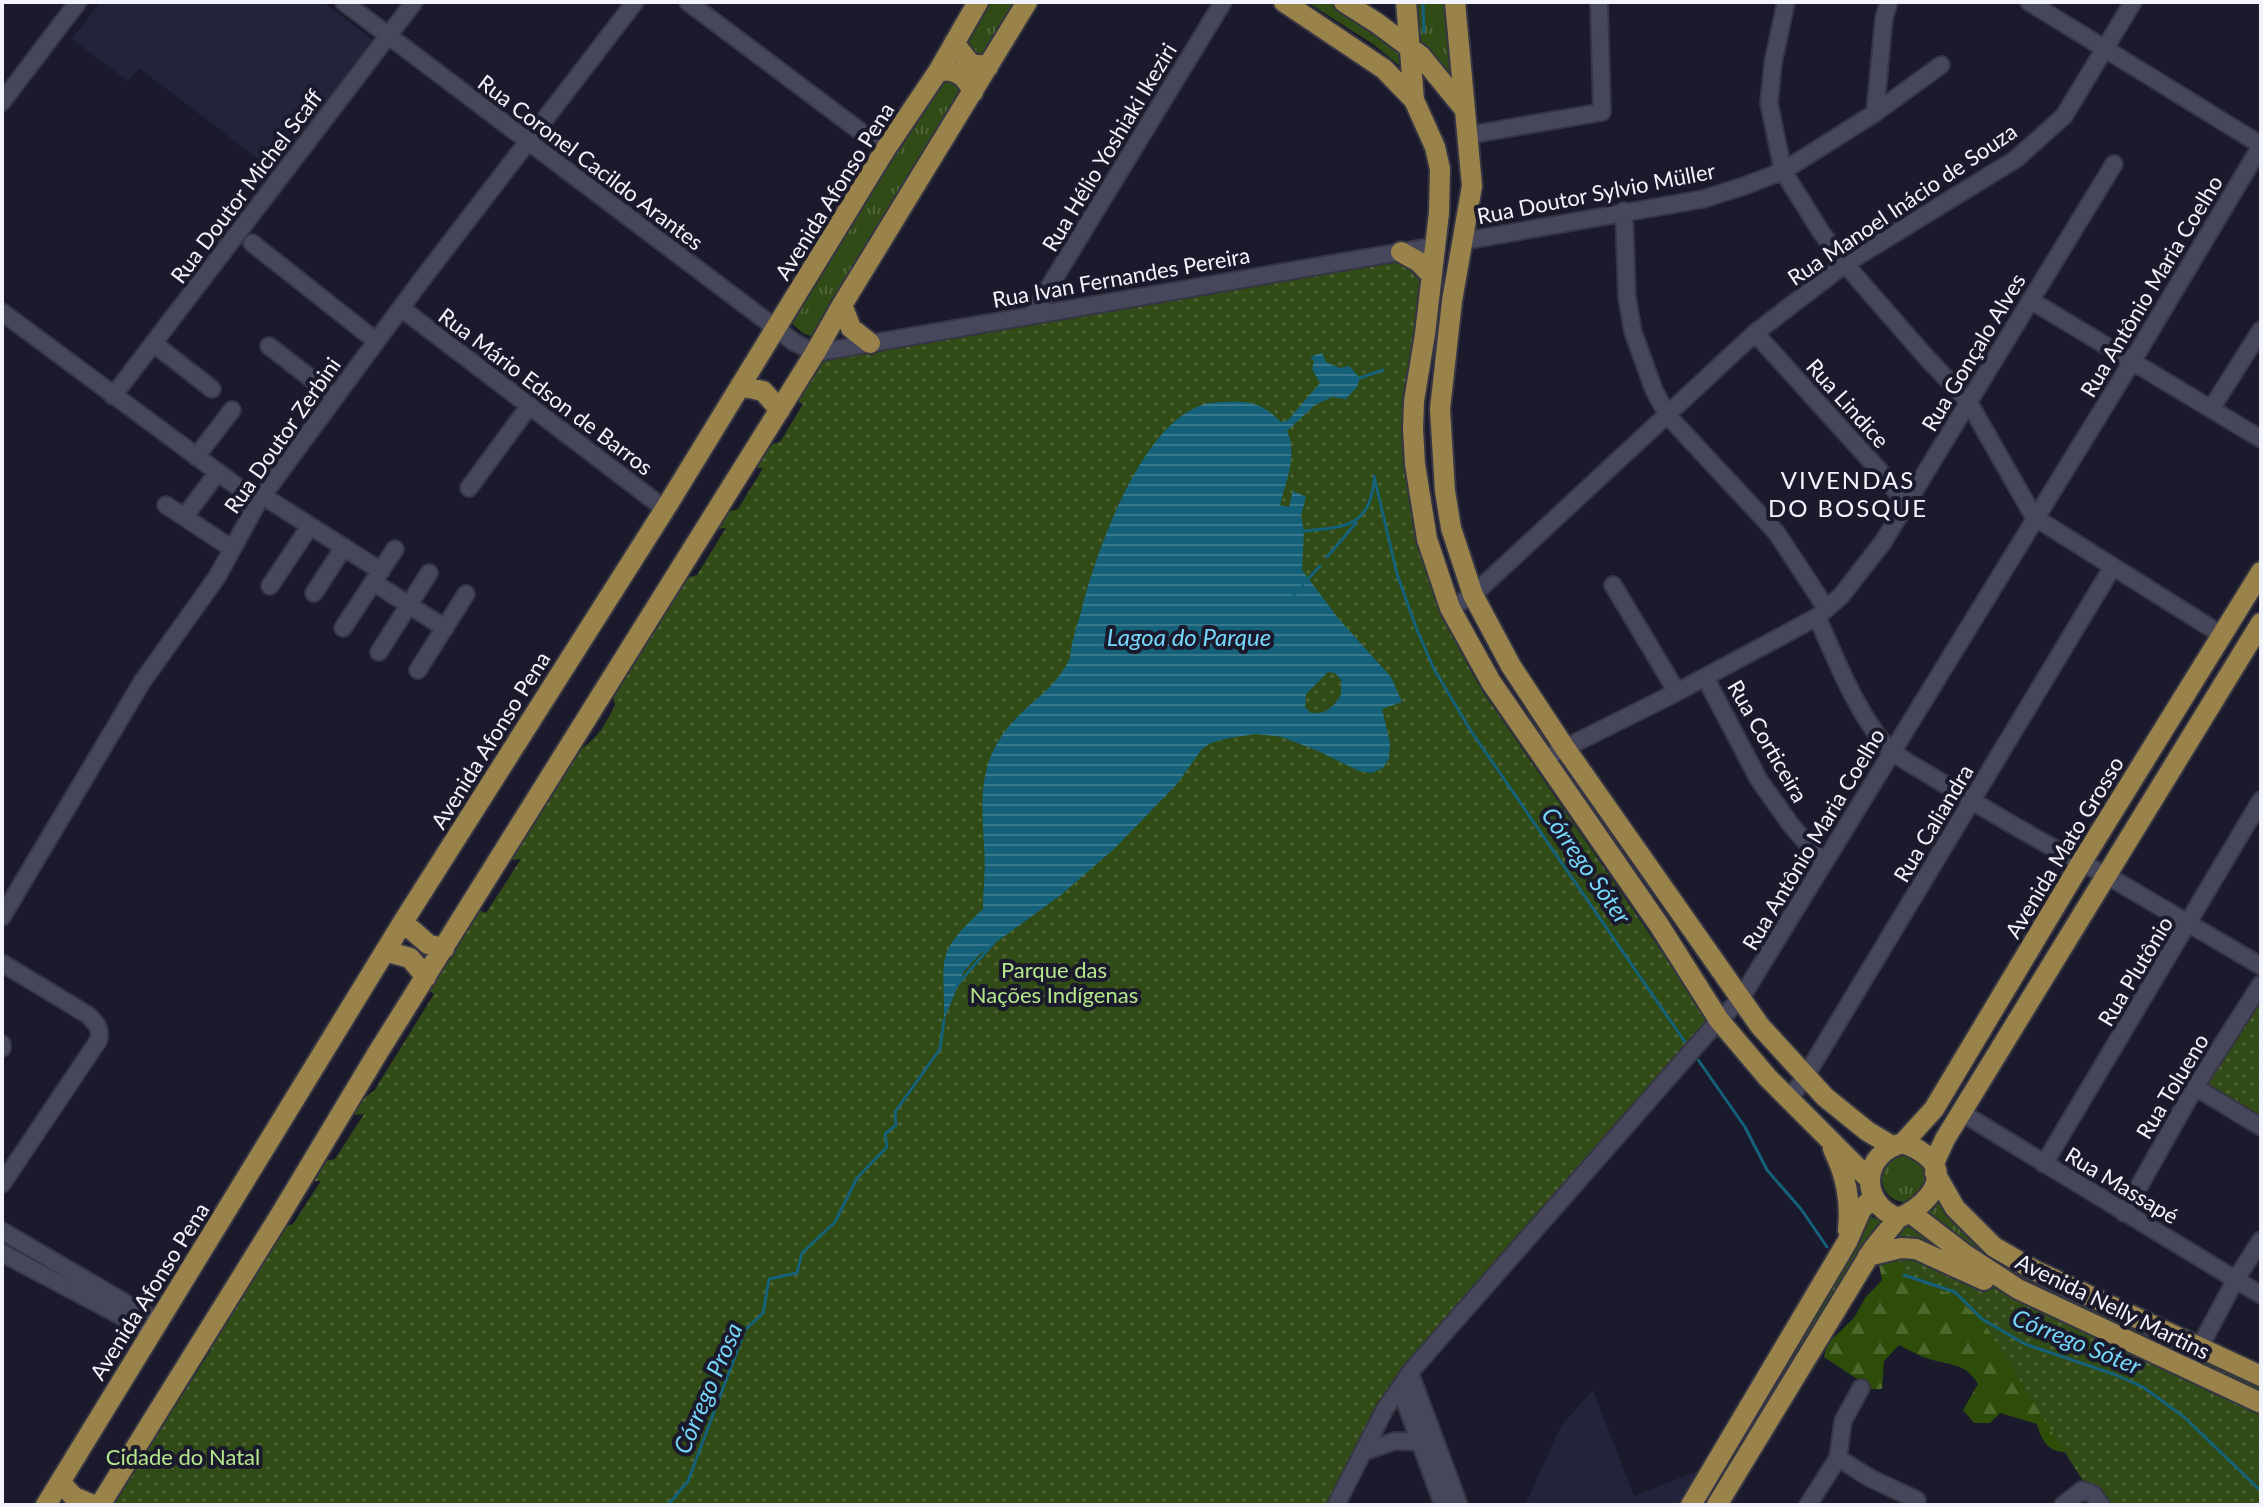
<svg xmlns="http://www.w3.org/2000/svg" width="2263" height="1507" font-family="Lato,sans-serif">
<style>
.built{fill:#23233b}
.grass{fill:url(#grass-tufts)}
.forest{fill:url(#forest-firs)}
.park{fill:url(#park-dots)}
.water{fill:url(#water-rules);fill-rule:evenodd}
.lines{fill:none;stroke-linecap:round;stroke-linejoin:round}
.stream{stroke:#146179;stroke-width:3}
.minor-casing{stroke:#353543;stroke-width:20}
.major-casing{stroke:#353543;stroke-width:24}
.minor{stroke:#47475c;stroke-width:16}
.major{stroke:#9a834b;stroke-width:20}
.labels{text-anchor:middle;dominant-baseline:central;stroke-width:8;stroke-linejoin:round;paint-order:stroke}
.street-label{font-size:22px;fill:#f3f3fe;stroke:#1a1a2c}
.park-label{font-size:22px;fill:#b6e78c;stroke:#1a1a2c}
.neighbourhood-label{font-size:24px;letter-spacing:2px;fill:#f3f3fe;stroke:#1a1a2c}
.water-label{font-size:24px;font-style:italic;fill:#76d7fa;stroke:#1a1a2c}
</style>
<defs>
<pattern id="grass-tufts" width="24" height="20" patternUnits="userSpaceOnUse" patternTransform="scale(2)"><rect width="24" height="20" fill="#314b16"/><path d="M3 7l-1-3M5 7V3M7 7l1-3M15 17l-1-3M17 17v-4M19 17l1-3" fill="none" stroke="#4f6539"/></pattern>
<pattern id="forest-firs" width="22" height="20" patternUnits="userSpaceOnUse" patternTransform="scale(2)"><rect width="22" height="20" fill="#2e4d08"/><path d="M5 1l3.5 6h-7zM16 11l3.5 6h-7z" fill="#4d672d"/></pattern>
<pattern id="park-dots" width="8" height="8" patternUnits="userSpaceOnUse" patternTransform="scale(2)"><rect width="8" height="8" fill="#314b16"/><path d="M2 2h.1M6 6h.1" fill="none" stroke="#4f6539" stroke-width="1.8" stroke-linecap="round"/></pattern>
<pattern id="water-rules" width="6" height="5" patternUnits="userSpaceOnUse" patternTransform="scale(2)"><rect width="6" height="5" fill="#146179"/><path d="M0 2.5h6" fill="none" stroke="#37788d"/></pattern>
</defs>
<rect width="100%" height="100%" fill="#1a1a2c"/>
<!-- built -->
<path class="built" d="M100,2H323L373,40L274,171L139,68L128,81L72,39Z
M1593,1390L1634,1496L1708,1467L1685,1505H1525L1561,1426Z"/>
<!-- grass -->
<path class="grass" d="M990,2H1024L988,59L974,58L965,43Z
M1307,2H1333L1404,49L1405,70L1373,44Z
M1414,2H1450L1458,93L1415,39Z
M946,78L957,84L966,94L816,338L803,333L790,322L793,314Z
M1882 1179a23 23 0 1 1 46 0a23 23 0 1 1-46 0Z
M1938,1194L1991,1250L2261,1379V1409L1933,1232L1907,1226L1888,1234Z
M1871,1217L1887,1223L1714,1505H1702Z"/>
<!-- forest -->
<path class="forest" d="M1890,1247L1963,1292L2079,1452C2053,1454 2044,1449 2037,1424L2000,1413L1990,1423H1974L1963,1410L1978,1384C1966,1363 1950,1365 1929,1359C1919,1356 1909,1350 1899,1345L1884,1361L1882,1389H1872L1824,1357L1827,1344L1854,1318L1865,1298L1882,1280L1877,1255Z"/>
<!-- park -->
<path class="park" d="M1405,261L1424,279C1417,319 1408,359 1406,400C1401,506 1428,601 1483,692L1706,1016L1708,1023L1427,1341L1331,1505H111L211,1350L209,1346L283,1227L293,1224L321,1181H313L326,1161L335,1159L364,1114L353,1115L365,1097L374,1091L434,994L430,991L478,910L486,913L521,859L510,860L581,749C598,738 606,723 615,705L612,693L686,578L697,575L726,528L717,529L727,512L738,509L763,468H754L768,445L780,442L803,404L796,401L824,359Z
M2261,984V1127L2195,1087Z
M1908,1227L1932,1233L2261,1409V1505H2098L1982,1320L1954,1296L1911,1279L1890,1248L1888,1235Z"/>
<!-- water -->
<path class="water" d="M1322,353L1326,362L1340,368L1349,366L1360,378L1357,387L1346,399L1332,397L1315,405L1287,431C1298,455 1286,481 1280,505L1289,507L1293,491L1306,497L1301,516L1304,531L1302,570L1338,618L1391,677L1402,702L1382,709L1390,743L1389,759L1383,768L1372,773L1359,771L1318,751L1282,737L1256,734L1229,738L1211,743L1202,749L1177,784L1115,848L1061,895L980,954L964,971L944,1020C945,957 933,955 983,909C983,888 986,868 984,847C982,801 977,764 1010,725C1031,700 1055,690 1070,658C1071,640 1079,622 1083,604C1098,548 1141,425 1202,405C1209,402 1220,402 1227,402C1251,400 1264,405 1281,422L1288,420L1320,383L1312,369L1314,361L1310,357ZM1328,672L1335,673L1341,680V695C1332,708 1327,714 1311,713L1305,707L1306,694Z"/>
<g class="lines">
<!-- stream -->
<path class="stream" d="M1423,2L1424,32
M1360,378L1383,370
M1374,476L1397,574L1417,630L1434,669L1471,731L1687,1045
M1304,531C1343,527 1370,528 1374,480
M1327,557L1356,523
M1308,579L1320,566
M1292,598L1303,585
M957,985L997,939
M1694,1054L1745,1127L1767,1170L1801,1209L1827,1247
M1904,1275L1955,1292L1982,1319L2025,1344L2116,1375L2143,1387L2184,1417L2261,1491
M668,1505L688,1481L745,1330L763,1313L769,1279L797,1273L802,1253L835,1222L857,1178L887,1147L885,1134L896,1125L895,1112L940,1049L944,1020"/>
<!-- minor casing -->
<g class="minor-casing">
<path id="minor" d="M344,2L794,342L815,353L1435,246
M688,2L885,150
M1786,2L1773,63L1769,103L1783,171L1821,232L1845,264L1926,357L1968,401L2034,517L2222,635
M2029,2L2261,145
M2,102L78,2
M1875,113L1884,18L1889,2
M1469,135L1602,112L1599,2
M1624,211L1627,297L1633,332L1654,390L1668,416L1776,532L1826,608
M1464,241L1703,199L1744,186L1783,171L1875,113L1941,65
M252,243L376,341
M2030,300L2261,439
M401,308L665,509
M2,312L258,502
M1032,315L1223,2
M1755,333L1879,470L1906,504
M153,343L212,389
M269,346L335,397
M113,396L414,2
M2211,409L2261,330
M196,457L232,410
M469,488L530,405
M263,496L381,571
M166,505L231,548
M185,516L218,472
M373,582L445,628
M1613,585L1677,692
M270,586L310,526
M314,593L344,547
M1450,608L1473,595L1755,333L1845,264L2016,159L2064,116L2133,2
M1817,617C1835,657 1852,701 1878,736C1892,756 1917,767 1936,779C1992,813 2048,847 2106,875L2261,966
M343,628L395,549
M379,652L429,573
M418,670L466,594
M1705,677L1759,780L1791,825L1824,863
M1543,759L1677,692L1817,617L1841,596L1883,542L2114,164
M2,917L142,682L217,577L258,502L420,282L635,2
M2,963L88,1015C96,1023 102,1029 98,1041L2,1184
M2,1044V1048
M2195,1087L2261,1127
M1789,1100L1805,1077L2112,568
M1962,1113L2261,1295
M2044,1164L2261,800
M2124,1213L2195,1087L2261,984
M2,1231L158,1322
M2,1253L151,1332
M2188,1369L2236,1279L2261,1240
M1410,1373L1459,1505
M1400,1388L1443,1505
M1363,1452L1395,1441L1420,1442
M1838,1458L1843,1421L1861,1388
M1336,1505L1385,1409L1412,1370L1711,1029L1741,998L2133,360L2261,146
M1808,1505L1838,1458L1870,1478L1917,1500
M2063,1505L2082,1490L2093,1494L2101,1505"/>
</g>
<!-- major casing -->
<g class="major-casing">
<path id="major" d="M1284,2L1384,69L1414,100L1435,147L1440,169L1439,213L1425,334L1414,401L1413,429L1415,464L1427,539L1450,608L1491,682L1659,925L1719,1020L1768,1078L1870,1180
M1344,2L1377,23L1421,56L1465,110L1472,186L1452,301L1440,409L1445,491L1451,528L1473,595L1511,666L1565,748L1760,1026L1825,1097L1867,1131L1892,1146
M1406,2L1414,100
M1455,2L1465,110
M954,43L970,63L988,67
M939,70C957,70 965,75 973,92
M1401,252L1419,262L1431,275
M842,305L851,328L870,343
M740,386L763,391L780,410
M403,922L428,944L444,949
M385,951L410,958L426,977
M1903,1143L1934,1109L2081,863L2261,572
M1903,1143C1914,1147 1923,1151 1931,1160C1950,1183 1919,1211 1898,1218C1858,1202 1862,1153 1903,1143Z
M1833,1149C1846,1176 1851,1200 1848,1230
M1934,1163L1945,1139L2261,623
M1935,1173L1955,1208L1994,1247L2034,1270L2261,1376
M1912,1214L1963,1253L2018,1289L2261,1403
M1868,1256L1901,1248L1916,1249L1984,1280
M60,1482L74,1497L93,1505
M46,1505L403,922L665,509L885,150L939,70L978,2
M100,1505L279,1217L377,1054L815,353L842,305L1027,2
M1691,1505L1847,1242L1861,1210L1873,1197
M1717,1505L1873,1249L1898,1218"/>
</g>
<!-- minor -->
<use href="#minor" class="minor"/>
<!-- major -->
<use href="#major" class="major"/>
</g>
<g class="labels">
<!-- street labels -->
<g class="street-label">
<text transform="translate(1109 147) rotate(-59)">Rua Hélio Yoshiaki Ikeziri</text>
<text transform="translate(591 162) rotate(37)">Rua Coronel Cacildo Arantes</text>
<text transform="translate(246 186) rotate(-53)">Rua Doutor Michel Scaff</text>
<text transform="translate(834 191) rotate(-58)">Avenida Afonso Pena</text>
<text transform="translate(1596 193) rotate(-11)">Rua Doutor Sylvio Müller</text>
<text transform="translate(1902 204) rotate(-34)">Rua Manoel Inácio de Souza</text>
<text transform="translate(1121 277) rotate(-10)">Rua Ivan Fernandes Pereira</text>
<text transform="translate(2151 286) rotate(-59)">Rua Antônio Maria Coelho</text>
<text transform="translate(1973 352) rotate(-59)">Rua Gonçalo Alves</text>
<text transform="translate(546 391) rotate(37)">Rua Mário Edson de Barros</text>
<text transform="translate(1848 403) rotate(48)">Rua Lindice</text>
<text transform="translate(282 435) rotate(-55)">Rua Doutor Zerbini</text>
<text transform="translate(490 740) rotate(-58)">Avenida Afonso Pena</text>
<text transform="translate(1768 741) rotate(60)">Rua Corticeira</text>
<text transform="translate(1933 823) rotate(-59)">Rua Caliandra</text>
<text transform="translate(1813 839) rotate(-59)">Rua Antônio Maria Coelho</text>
<text transform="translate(2064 847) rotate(-59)">Avenida Mato Grosso</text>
<text transform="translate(2135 971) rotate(-59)">Rua Plutônio</text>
<text transform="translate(2172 1086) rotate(-59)">Rua Tolueno</text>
<text transform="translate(2122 1185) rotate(31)">Rua Massapé</text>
<text transform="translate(149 1291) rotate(-58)">Avenida Afonso Pena</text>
<text transform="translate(2113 1306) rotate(26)">Avenida Nelly Martins</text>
</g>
<!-- park labels -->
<g class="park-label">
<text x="1054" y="969">Parque das<tspan x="1054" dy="25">Nações Indígenas</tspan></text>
<text x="183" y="1456">Cidade do Natal</text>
</g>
<!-- neighbourhood labels -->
<g class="neighbourhood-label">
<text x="1848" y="479">VIVENDAS<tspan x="1848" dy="28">DO BOSQUE</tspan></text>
</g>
<!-- water labels -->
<g class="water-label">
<text x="1189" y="636">Lagoa do Parque</text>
<text transform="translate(1587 865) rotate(55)">Córrego Sóter</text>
<text transform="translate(2077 1341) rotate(22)">Córrego Sóter</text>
<text transform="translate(707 1388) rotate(-67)">Córrego Prosa</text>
</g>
</g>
<!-- border -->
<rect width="2263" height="1507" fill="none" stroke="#f3f3fe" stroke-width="8"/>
</svg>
